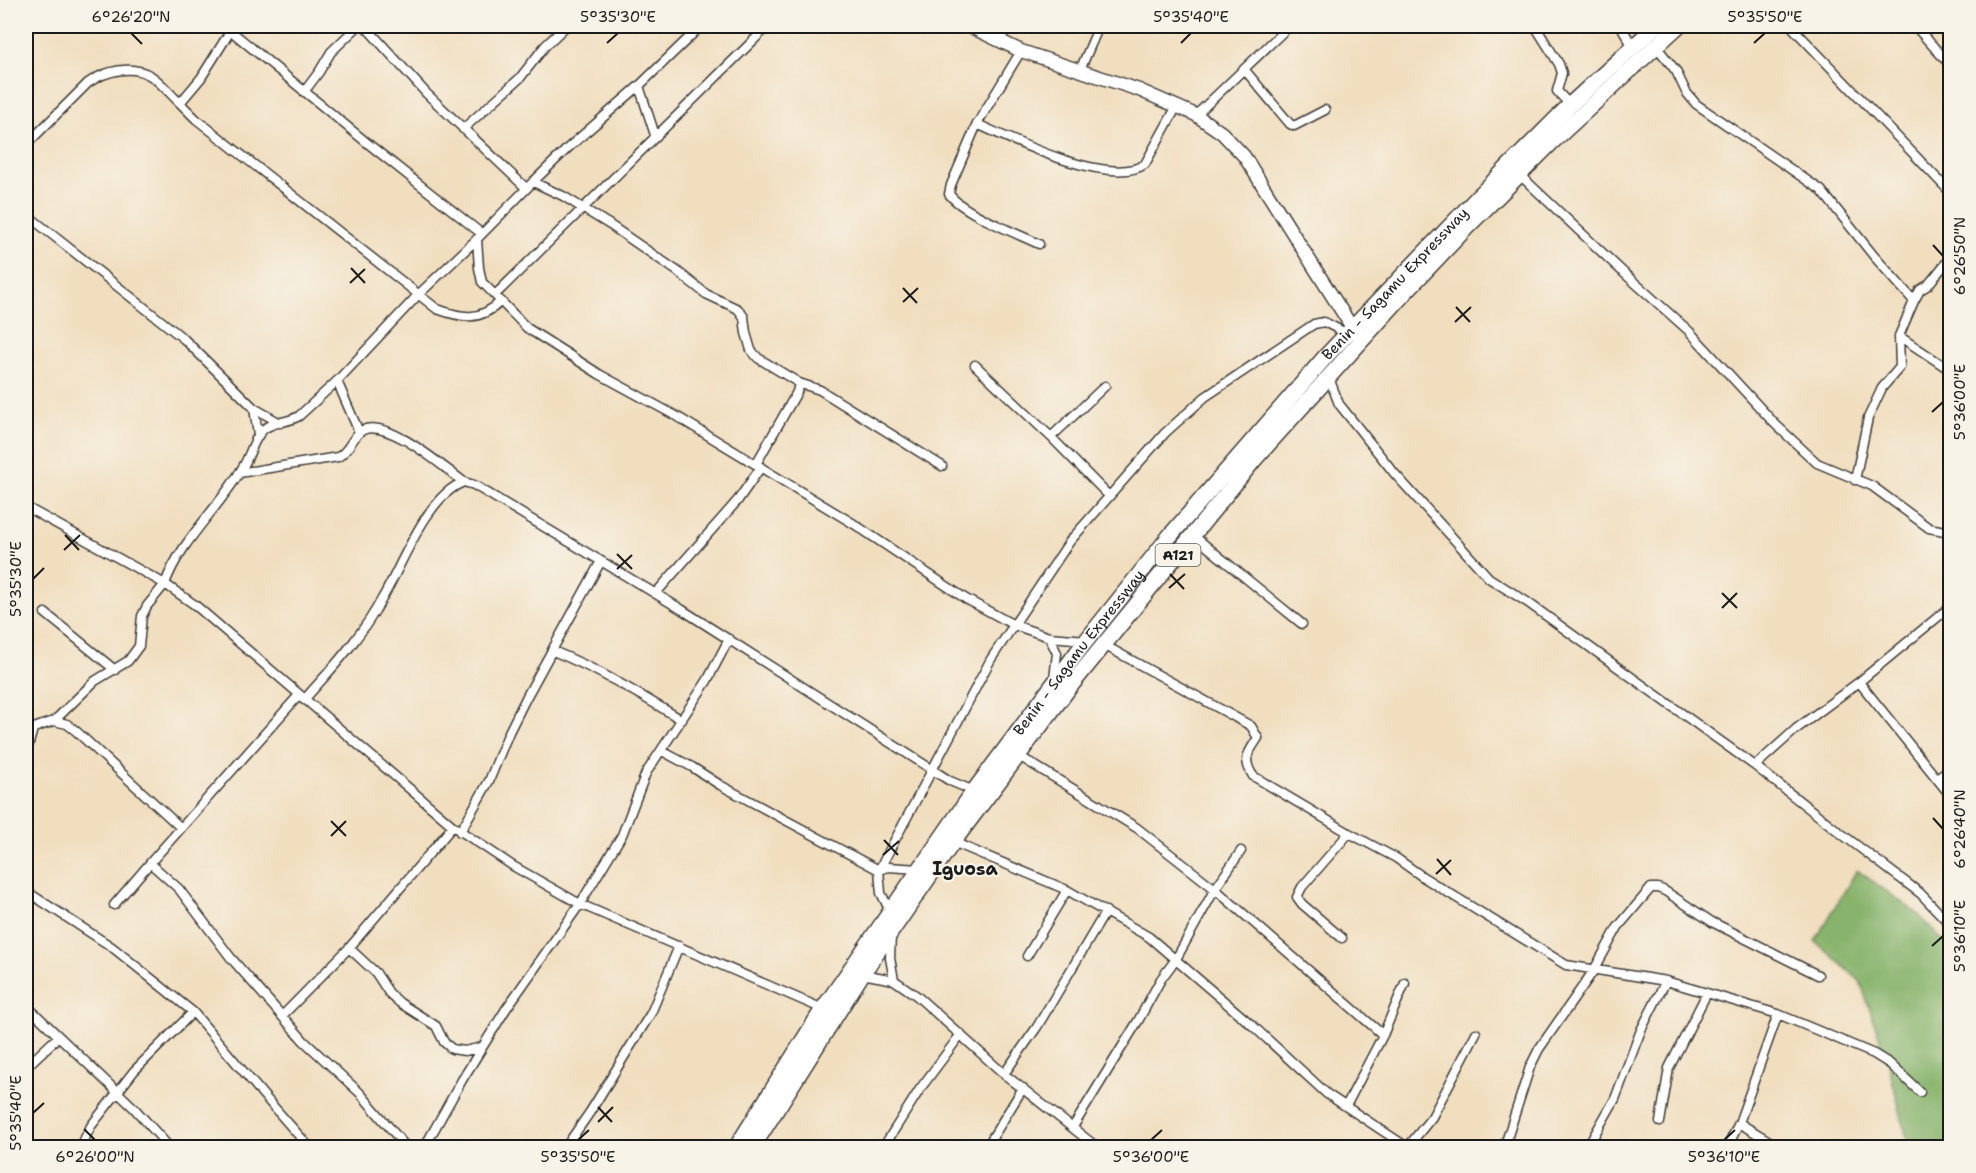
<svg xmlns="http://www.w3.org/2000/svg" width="1976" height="1173" font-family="'Shantell Sans',sans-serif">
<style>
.forest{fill:#87b36c;stroke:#526844;stroke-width:1.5}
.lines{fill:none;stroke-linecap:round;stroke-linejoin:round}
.street-casing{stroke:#3c3934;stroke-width:11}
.secondary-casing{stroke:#3c3934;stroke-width:15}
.highway-casing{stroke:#3c3934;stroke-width:18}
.street{stroke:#fff;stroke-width:8}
.secondary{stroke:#fff;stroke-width:12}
.highway{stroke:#fff;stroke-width:15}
.ticks{fill:none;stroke:#1c1c1c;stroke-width:2}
.labels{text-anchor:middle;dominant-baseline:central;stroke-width:4.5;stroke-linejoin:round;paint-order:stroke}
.shield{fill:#f7f3e8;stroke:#5e5c59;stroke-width:1.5}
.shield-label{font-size:14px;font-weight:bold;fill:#1c1c1c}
.street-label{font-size:15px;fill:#1c1c1c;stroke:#f7f3e8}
.quarter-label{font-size:18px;font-weight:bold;fill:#1c1c1c;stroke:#f7f3e8}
.neatline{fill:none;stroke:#1c1c1c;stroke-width:2}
.ticks-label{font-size:15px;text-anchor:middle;fill:#1c1c1c}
</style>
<rect width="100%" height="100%" fill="#f7f3e8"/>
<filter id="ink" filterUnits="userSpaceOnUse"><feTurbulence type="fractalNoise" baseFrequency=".0167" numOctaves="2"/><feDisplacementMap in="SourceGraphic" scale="12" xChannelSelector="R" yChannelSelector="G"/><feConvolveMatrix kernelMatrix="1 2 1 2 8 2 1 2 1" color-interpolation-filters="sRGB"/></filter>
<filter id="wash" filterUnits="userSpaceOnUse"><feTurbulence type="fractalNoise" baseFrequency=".008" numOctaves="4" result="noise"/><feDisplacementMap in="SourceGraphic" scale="24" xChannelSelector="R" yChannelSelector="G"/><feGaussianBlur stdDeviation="1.35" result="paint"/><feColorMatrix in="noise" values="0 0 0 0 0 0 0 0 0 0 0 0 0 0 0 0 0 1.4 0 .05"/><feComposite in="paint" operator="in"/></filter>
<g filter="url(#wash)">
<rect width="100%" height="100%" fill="#f1debf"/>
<!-- forest -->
<path class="forest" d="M1857,870L1917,913L1950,948V1147H1909L1888,1063L1860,981L1815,941Z"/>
</g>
<g filter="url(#ink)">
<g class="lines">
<!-- street casing -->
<g class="street-casing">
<path id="street" d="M225,26L366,142L482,234
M365,26L426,93L526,188
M701,26L639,86L569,147L533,182L477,239L418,295L337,381L299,416C288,423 274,421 264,429C254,437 251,453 244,465C221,507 181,539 165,584L195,605L453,826L513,866L580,904L823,1009L824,1012
M1535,26L1559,64L1562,73L1557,91L1570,105
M1621,26L1633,47
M1791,26L1950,192
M1915,26L1950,65
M1000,41L1007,26
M1656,46L1676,71L1686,92L1696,104L1821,190L1873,255L1914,301
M1021,51L977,124L951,185L949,194C963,213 1016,233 1039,244
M1244,69L1290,124L1294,126L1325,110
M1080,70L1099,26
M639,86L655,135
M304,92L319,72L331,52L358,26
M180,103L196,119L437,309C462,318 480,322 501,301
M1196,115L1289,26
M977,124C1012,140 1111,188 1145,164L1177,106
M463,129L520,78L545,46L566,26
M26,145L88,83C105,71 132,64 151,76C162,83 171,95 180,103L201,78L231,30
M1520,175L1625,274L1689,331L1775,424L1817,463L1872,486L1929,528L1950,532
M533,182L563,196L610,225L677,271L706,294L738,309L744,317L746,333L751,350L758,358L799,383L797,392L756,464
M26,214L184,339L254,408L280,423
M477,239L479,268L482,282L527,328L599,374L676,416L854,524L966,599L1014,625L1049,637L1087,640
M495,295L768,26
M1899,336L1950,370
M975,365L1051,437L1109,496
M1329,378L1339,404L1395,474L1489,578L1527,602L1755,766L1843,835L1920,893L1950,924
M337,381L359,432
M799,383L820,390L942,466
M254,408L258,435
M1051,437L1105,386
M239,473L338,457C351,450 352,435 363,430C388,418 444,468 464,482
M1855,480L1868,418L1882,388L1900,367L1899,336L1914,301L1920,290L1928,285L1950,258
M26,507L165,584L147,606L142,616L139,646L128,661L95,681L54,721L34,728L26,734
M1194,536L1302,624
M656,593L738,500L761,467
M45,613L115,670
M1049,637L1057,653L1054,679
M1104,645L1251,726L1258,738C1248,753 1242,759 1253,776L1349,833L1396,858L1423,877L1566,965L1666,981L1778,1014L1874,1054L1890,1064L1920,1092
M553,651C600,670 639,694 682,720
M1859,682L1950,795
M299,695L150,863L179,889L231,958L282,1016L304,1041L360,1093L407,1148
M304,700C321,680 340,661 355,640C365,627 375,612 383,597C402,565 427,495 464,482L474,485L681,609L950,781L974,791
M54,721L67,724L76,731L181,828
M662,751L692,767L720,785L879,870L888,867L919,869
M26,754L33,729
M1019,756L1137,828L1215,889L1241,851
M1755,766L1796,729L1859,682L1950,607
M1937,778L1950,768
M460,832L489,781L509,732L527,696L601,561
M953,842L1067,890L1149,937L1253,1026L1327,1094L1407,1147
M26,891L112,947L193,1012L265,1097L310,1148
M114,905L150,863
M890,911L881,893L879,870L991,659L1070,541L1165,433L1205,397L1314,324L1324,322L1348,334
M891,936L890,958L894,980
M1342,938L1302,904L1297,897L1302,887L1349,833
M349,948L376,973L389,993L400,1003L436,1026L444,1042L452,1049L465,1051L482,1047
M1027,956L1067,890
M862,974L894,980L917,996L1004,1074L1098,1148
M26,1005L134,1108L170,1148
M282,1016L349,948L453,826
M26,1067L58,1037
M1004,1074L1037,1027L1106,911
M1346,1106L1383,1035L1405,983
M1660,1122L1669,1068L1707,993
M1739,1123L1781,1148
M1073,1127L1138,1021L1161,979L1176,959L1215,889L1383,1035
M886,1143L920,1089L961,1034
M80,1148L91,1126L134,1071L193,1012
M424,1148L462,1080L506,1009L580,904L622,835L646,773L707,681L729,639
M565,1148L590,1112L651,1013L679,946
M986,1148L1023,1088
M1407,1148L1432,1117L1476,1033
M1504,1148L1530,1067L1539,1049L1594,970L1618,927L1651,888H1658L1665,891L1712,922L1818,975
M1587,1148L1615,1099L1641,1030L1666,981
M1727,1148L1739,1123L1778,1014"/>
</g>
<!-- secondary casing -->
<g class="secondary-casing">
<path id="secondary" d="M969,26L1021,51L1139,90L1196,115L1222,133L1244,156L1353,329L1359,335"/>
</g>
<!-- highway casing -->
<g class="highway-casing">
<g id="highway">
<path id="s1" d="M736,1148L823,1009L974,791L1082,646L1169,537L1327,355L1481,194L1570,105L1656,26"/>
<path d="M752,1148L862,974L953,842L1068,689L1253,461L1408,289L1465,229L1552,142L1678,26"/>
</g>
</g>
<!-- street -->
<use href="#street" class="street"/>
<!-- secondary -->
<use href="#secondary" class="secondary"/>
<!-- highway -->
<use href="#highway" class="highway"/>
</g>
</g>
<!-- ticks -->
<path class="ticks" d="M131,33L142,44M607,43L618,33M1181,43L1191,33M1754,43L1765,33M1933,245L1943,256M351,268L365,283M350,283L365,269M903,288L917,303M903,302L918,288M1456,307L1470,322M1455,322L1471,307M1932,412L1943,402M65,535L79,550M64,550L80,535M617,554L632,569M617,569L632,555M1170,574L1184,589M33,579L44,568M1169,588L1185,574M1722,593L1737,608M1722,608L1737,593M1933,818L1943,829M331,821L346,836M331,836L346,821M884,840L898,855M883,855L899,841M1437,859L1451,875M1436,874L1451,860M1932,946L1943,936M598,1107L612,1122M33,1113L44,1103M598,1122L613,1107M84,1129L95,1140M578,1140L589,1130M1151,1140L1162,1130M1724,1140L1735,1130"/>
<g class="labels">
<!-- shield labels -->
<rect class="shield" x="1155.5" y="544" width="45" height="22" rx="4.5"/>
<g class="shield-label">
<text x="1178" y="555">A121</text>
</g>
<!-- street labels -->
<g class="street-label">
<text stroke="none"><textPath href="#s1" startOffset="1089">Benin - Sagamu Expressway</textPath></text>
<text stroke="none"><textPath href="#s1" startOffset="603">Benin - Sagamu Expressway</textPath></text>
</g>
<!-- quarter labels -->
<g class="quarter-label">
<text x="965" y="869">Iguosa</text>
</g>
</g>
<!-- margin -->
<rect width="1976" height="1173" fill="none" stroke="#f7f3e8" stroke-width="66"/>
<rect x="33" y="33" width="1910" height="1107" class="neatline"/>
<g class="ticks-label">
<text x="131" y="22">6°26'20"N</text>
<text x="618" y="22">5°35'30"E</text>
<text x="1191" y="22">5°35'40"E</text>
<text x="1765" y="22">5°35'50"E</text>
<text transform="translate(1960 256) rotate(-90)" y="5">6°26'50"N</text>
<text transform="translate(1960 402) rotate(-90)" y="5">5°36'00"E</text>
<text transform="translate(16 579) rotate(-90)" y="5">5°35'30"E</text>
<text transform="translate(1960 829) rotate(-90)" y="5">6°26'40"N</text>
<text transform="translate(1960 936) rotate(-90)" y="5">5°36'10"E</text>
<text transform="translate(16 1113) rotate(-90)" y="5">5°35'40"E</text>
<text x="95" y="1162">6°26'00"N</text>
<text x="578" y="1162">5°35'50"E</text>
<text x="1151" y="1162">5°36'00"E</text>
<text x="1724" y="1162">5°36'10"E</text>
</g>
</svg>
